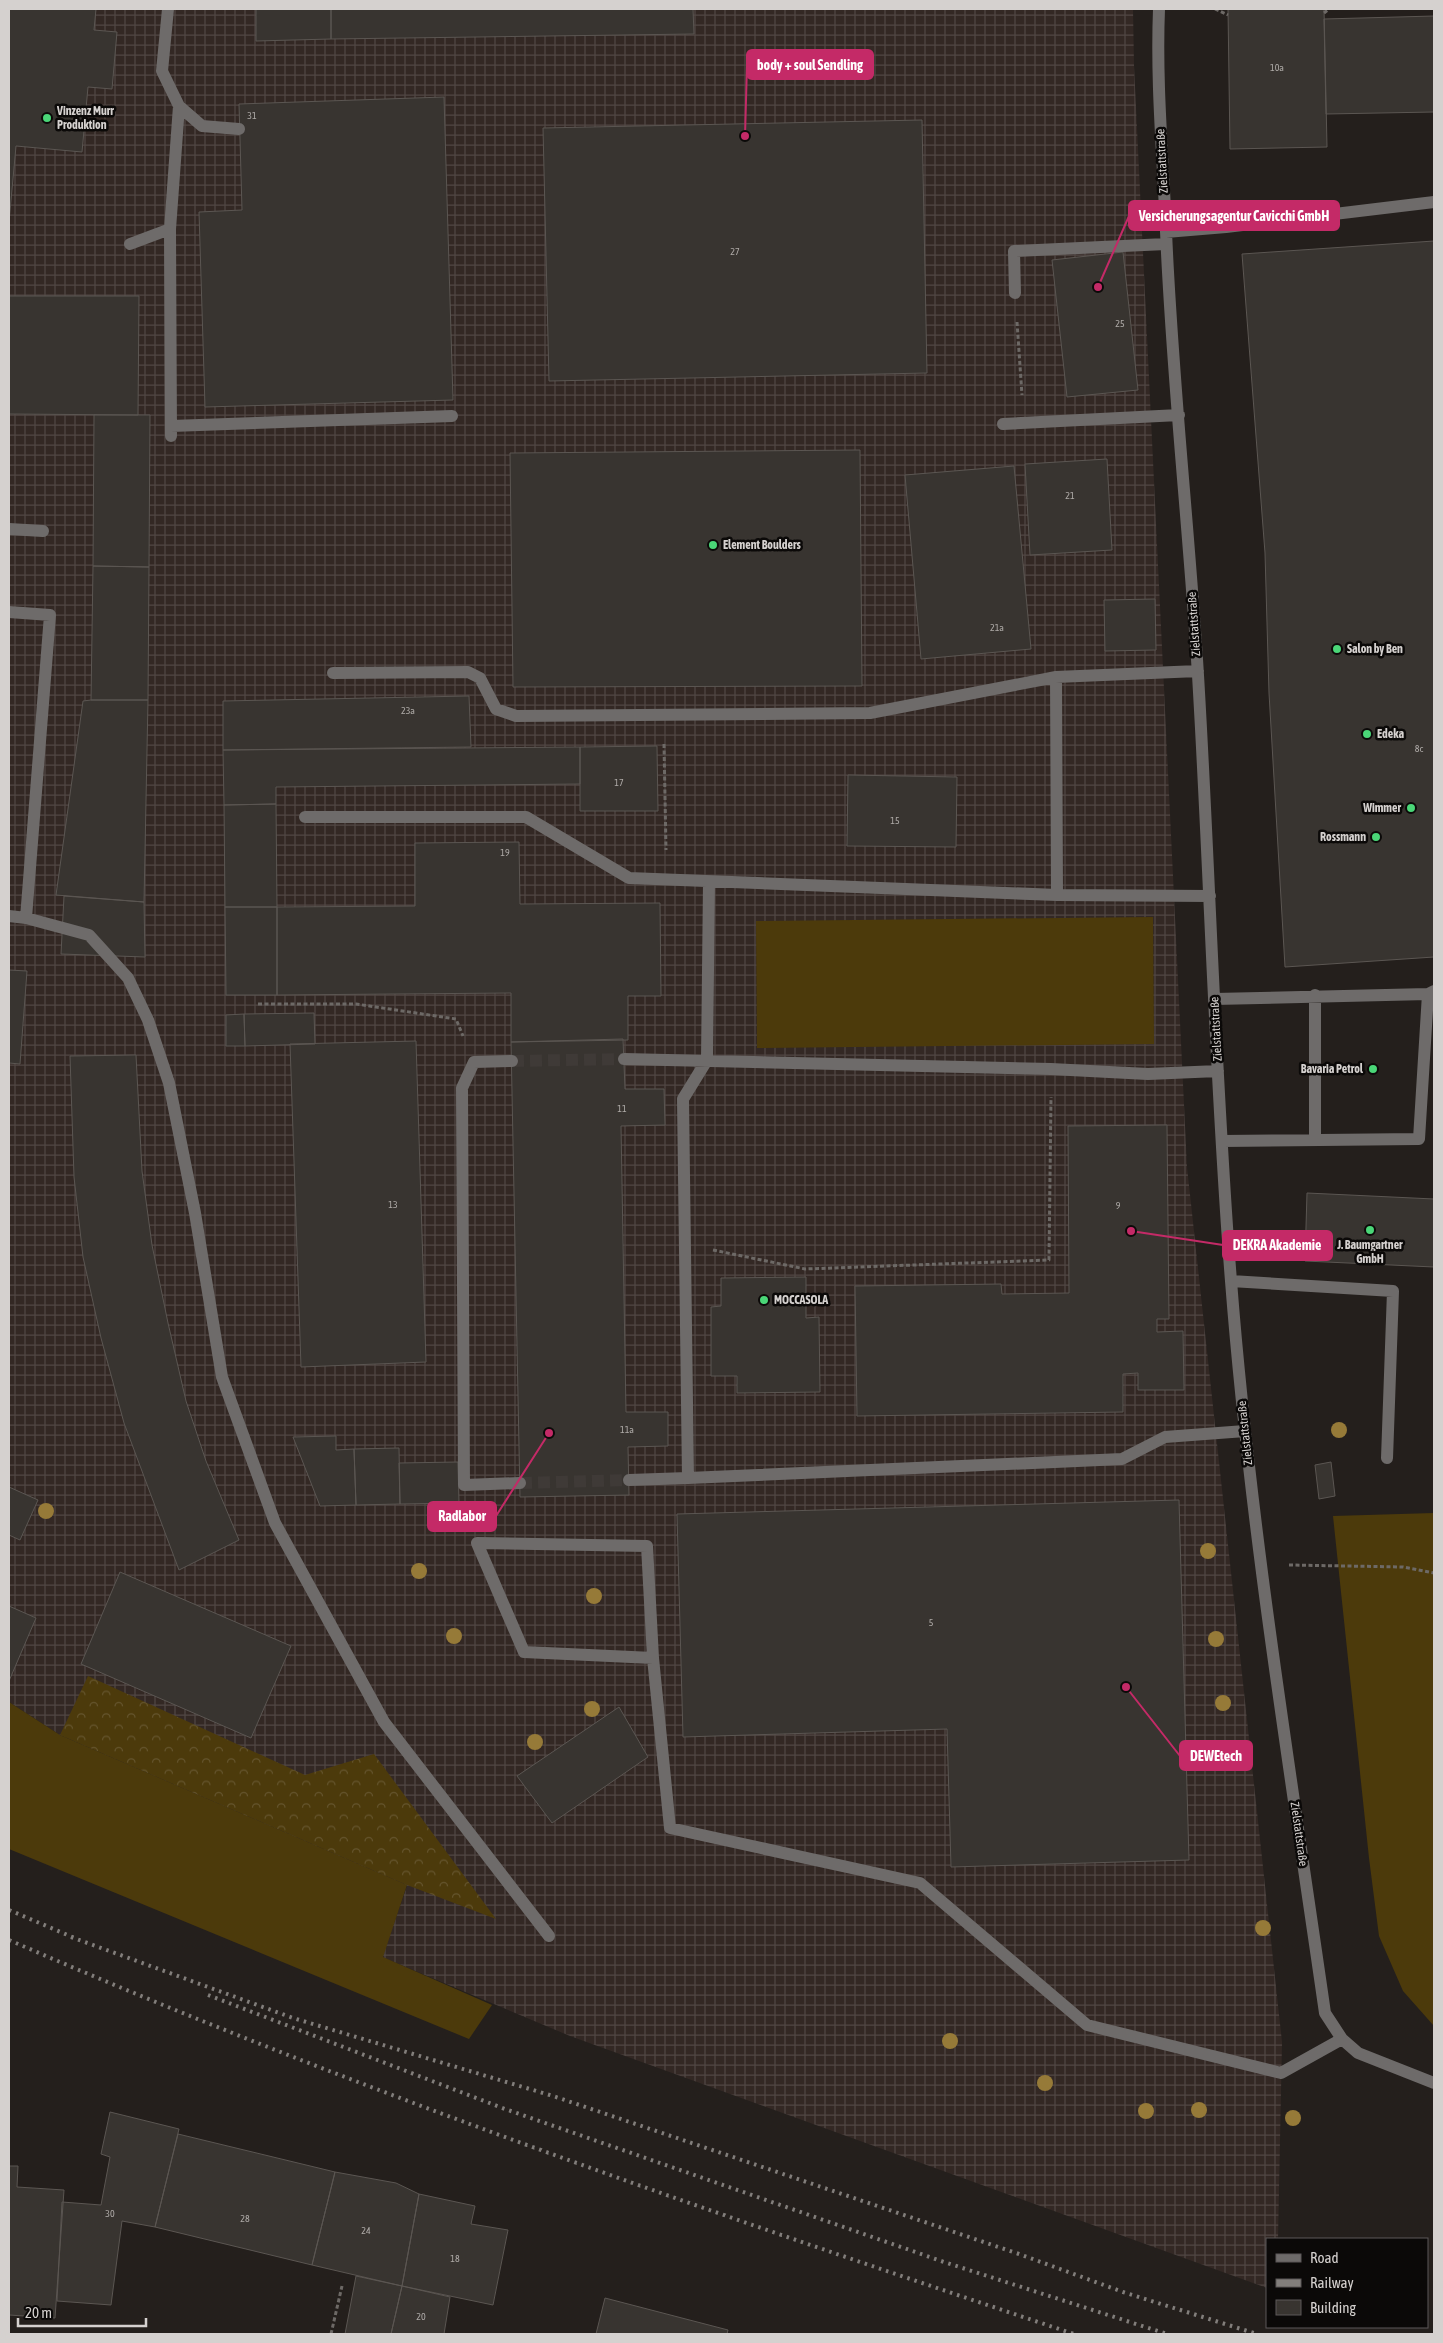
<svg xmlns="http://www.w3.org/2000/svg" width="1443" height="2343" font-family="'Asap Condensed',sans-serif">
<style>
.industrial{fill:url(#industrial-grid)}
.grass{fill:#4c3a0b}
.forest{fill:url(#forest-crowns)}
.building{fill:#383430;stroke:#5b5652}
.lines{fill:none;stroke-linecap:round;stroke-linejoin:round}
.minor-tunnel{stroke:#3f3a37;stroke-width:12;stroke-dasharray:12 6;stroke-linecap:butt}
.path{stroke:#6d6966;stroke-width:3;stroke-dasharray:4 2.5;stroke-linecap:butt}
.minor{stroke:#6e6b6a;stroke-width:12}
.rail{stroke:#827e7b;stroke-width:4;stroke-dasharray:2.5 5;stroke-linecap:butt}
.tree{fill:#967a38}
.poi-dot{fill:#4ad677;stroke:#0b0908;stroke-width:2}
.labels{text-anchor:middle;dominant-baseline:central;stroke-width:5;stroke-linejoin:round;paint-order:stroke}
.number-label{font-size:10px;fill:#aeaaa7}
.poi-label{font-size:12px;font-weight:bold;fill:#d5d1cf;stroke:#0b0908;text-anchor:start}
.street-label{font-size:12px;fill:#d5d1cf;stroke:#0b0908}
.leader{fill:none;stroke:#c42a67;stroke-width:2}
.callout-dot{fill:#c42a67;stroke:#0b0908;stroke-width:2}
.callout{fill:#c42a67;stroke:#c42a67;stroke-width:2}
.callout-label{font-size:14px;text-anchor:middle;font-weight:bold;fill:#fff}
</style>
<defs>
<pattern id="industrial-grid" width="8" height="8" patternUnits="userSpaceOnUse" patternTransform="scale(1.25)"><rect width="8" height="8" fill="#332824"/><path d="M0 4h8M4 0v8" fill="none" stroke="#504643"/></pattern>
<pattern id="forest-crowns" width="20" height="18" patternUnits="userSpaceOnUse" patternTransform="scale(1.25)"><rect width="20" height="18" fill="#4c3a0b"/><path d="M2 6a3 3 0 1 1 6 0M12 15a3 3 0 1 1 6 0" fill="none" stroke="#65552e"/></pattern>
</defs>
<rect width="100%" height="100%" fill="#241f1c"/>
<!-- industrial -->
<path class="industrial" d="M9,9H1133L1134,66L1187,1167L1282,2042L1278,2239H1267V2288L570,2036L382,1957L407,1886L60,1735L9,1702Z"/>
<!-- grass -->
<path class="grass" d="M1153,917L1154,1044L757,1048L756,921Z
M1434,1513V2026L1403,1991L1379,1936L1369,1858L1333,1516Z
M9,1702L60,1735L407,1885L383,1957L492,2005L469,2039L9,1849Z"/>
<!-- forest -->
<path class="forest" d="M88,1676L305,1775L374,1754L496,1919L407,1885L60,1735Z"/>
<!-- building -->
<path class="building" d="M9,9H96L94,30L117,32L112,89L88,87L82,152L16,146L9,222Z
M256,9H331V39L256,41Z
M331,9H693L694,34L331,39Z
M1228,9H1324L1327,147L1230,149Z
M1434,16V112L1326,114L1324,19Z
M444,97L453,400L205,407L199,212L242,210L239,104Z
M922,120L927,373L549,381L543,128Z
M1434,241V957L1285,967L1269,693L1265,553L1242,254Z
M1123,252L1138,390L1067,397L1052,260Z
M9,296H139L138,415L9,414Z
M94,415H150L149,567L93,566Z
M860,450L862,686L513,687L510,453Z
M1107,459L1112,550L1030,555L1025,464Z
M1014,466L1031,649L921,659L905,475Z
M93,566L149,567L148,700H91Z
M1155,599L1156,650L1105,651L1104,600Z
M469,696L471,747L223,750V701Z
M91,700H148L144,902L56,895L83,701Z
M657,746L658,811H580V747Z
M580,747V784L276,787V804L224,805L223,750Z
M848,775L957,777L956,847L847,846Z
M276,804L277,907H225L224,805Z
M519,842L520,904L660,903L661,996H628V1040L511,1042V993L277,995V907L415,906V843Z
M64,896L144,902L145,957L61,954Z
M225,907H277V995H226Z
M9,970L27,971L20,1064L9,1063Z
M314,1013L315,1044L245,1046L244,1014Z
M244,1014L245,1046H226V1015Z
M623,1039L625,1089H664L665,1125L621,1126L626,1412H668V1446L628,1447L629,1495L520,1497L511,1042Z
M416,1041L426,1362L301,1367L290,1044Z
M136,1055L142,1171L152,1245L168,1323L186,1401L206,1461L239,1540L179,1570L124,1423L101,1338L83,1257L74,1177L70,1056Z
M1167,1125L1169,1319H1157V1332L1183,1331L1184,1390H1138V1373L1123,1374V1412L857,1416L855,1286L1001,1284L1002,1294L1069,1293L1068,1126Z
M1307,1193L1434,1199V1267L1305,1261Z
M806,1277V1318L819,1317L820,1392L737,1393V1376H711V1307L721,1306V1278Z
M336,1436V1450L354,1449L356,1505L320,1506L293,1437Z
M399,1448L400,1504L356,1505L354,1449Z
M458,1462L459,1503L400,1504L399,1463Z
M1331,1462L1335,1496L1319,1499L1315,1465Z
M9,1487L38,1500L20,1540L9,1535Z
M1179,1500L1189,1860L951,1867L947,1729L683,1737L677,1514Z
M120,1572L291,1646L251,1738L81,1664Z
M9,1606L36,1618L9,1681Z
M619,1707L648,1757L552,1823L517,1776Z
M110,2112L179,2129L155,2227L122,2221L111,2305L57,2301L62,2202L101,2205L110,2157L101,2154Z
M178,2134L335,2172L312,2265L155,2227Z
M9,2166H18L17,2187L64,2190L55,2318L9,2315Z
M335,2172L396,2183L419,2194L402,2286L312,2265Z
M419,2194L475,2206L471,2224L508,2230L493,2305L402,2286Z
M356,2276L402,2286L391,2334H345Z
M402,2286L450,2297L444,2334H391Z
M605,2298L728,2330L727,2334H596Z"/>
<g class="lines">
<!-- minor-tunnel -->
<path class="minor-tunnel" d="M512,1061L624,1059
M520,1483L629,1480"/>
<!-- path -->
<path class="path" d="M1215,9L1228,15
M1324,13L1329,9
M1017,322L1022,395
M664,744L666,850
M258,1004H356L456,1019L463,1036
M713,1250L805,1269L1049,1260L1051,1097
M1289,1565L1403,1567L1434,1573
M331,2334L342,2286"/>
<!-- minor -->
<path class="minor" d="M168,9L162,71L179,106L170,229L171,436
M1159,9C1156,83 1163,157 1166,231C1172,379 1189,527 1198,675C1210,877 1215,1079 1231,1281C1250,1526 1290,1769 1325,2013L1342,2039L1358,2053L1434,2083
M179,106L202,126L239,129
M1166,232L1226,227L1434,202
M130,244L170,229
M1015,293L1014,251L1166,244
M1003,424L1179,415
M171,426L452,416
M9,529L43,531
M9,612L50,615L26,918
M333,673L468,672L480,678L496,709L516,716L870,713L1056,677L1198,671
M1056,677L1057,895
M305,817H526L629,878L1057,895L1210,896
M9,916L26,918L89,935L128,978L148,1020L169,1083L195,1213L222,1377L275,1523L384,1722L549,1936
M1214,999L1428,994L1434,991
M624,1059L1051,1069L1148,1074L1218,1071
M512,1061L474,1062L462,1088L464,1485L520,1483
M1315,1138V995
M1222,1141L1419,1139L1428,994
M1231,1281L1393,1291L1387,1458
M688,1478L1122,1459L1165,1437L1245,1431
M629,1480L688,1478L683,1099L707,1060L709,882
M653,1658L524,1652L477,1543L647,1546L653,1658L670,1828L920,1883L1087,2025L1281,2073L1342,2039"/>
<!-- rail -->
<path class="rail" d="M9,1910L77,1939
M71,1937L293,2018L553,2096L1019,2254L1123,2292L1257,2334
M9,1940C356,2091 715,2214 1074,2334
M208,1995L505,2109L944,2262L1167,2334"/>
</g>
<!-- trees -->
<g class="tree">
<circle cx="1339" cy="1430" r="8"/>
<circle cx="46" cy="1511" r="8"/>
<circle cx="1208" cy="1551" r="8"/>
<circle cx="419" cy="1571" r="8"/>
<circle cx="594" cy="1596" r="8"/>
<circle cx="454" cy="1636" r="8"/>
<circle cx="1216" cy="1639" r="8"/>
<circle cx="1223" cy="1703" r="8"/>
<circle cx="592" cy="1709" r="8"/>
<circle cx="535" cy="1742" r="8"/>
<circle cx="1263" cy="1928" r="8"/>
<circle cx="950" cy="2041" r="8"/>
<circle cx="1045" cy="2083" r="8"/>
<circle cx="1199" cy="2110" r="8"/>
<circle cx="1146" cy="2111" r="8"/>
<circle cx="1293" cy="2118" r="8"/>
</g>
<!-- markers -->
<g class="poi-dot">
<circle cx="47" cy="118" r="5"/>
<circle cx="713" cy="545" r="5"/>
<circle cx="1337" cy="649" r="5"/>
<circle cx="1367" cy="734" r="5"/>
<circle cx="1411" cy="808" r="5"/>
<circle cx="1376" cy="837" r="5"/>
<circle cx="1373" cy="1069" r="5"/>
<circle cx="1370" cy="1230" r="5"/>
<circle cx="764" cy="1300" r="5"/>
</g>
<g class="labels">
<!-- number labels -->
<g class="number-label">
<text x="1277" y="67">10a</text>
<text x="252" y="115">31</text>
<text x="735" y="251">27</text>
<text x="1120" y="323">25</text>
<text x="1070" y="495">21</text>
<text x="997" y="627">21a</text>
<text x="408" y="710">23a</text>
<text x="1419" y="748">8c</text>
<text x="619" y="782">17</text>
<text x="895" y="820">15</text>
<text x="505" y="852">19</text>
<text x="622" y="1108">11</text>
<text x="393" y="1204">13</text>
<text x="1118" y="1205">9</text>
<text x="627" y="1429">11a</text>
<text x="931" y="1622">5</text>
<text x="110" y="2213">30</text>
<text x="245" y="2218">28</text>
<text x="366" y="2230">24</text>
<text x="455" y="2258">18</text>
<text x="421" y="2316">20</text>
</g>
<!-- poi labels -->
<g class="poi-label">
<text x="57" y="111">Vinzenz Murr<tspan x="57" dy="14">Produktion</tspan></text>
<text x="723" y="545">Element Boulders</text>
<text x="1347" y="649">Salon by Ben</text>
<text x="1377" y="734">Edeka</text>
<text x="1401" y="808" text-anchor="end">Wimmer</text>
<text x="1366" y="837" text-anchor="end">Rossmann</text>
<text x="1363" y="1069" text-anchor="end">Bavaria Petrol</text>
<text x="1370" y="1245" text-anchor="middle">J. Baumgartner<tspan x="1370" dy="14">GmbH</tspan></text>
<text x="774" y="1300">MOCCASOLA</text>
</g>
<!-- street labels -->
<g class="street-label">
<text transform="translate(1162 161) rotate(-93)">Zielstattstraße</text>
<text transform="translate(1194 624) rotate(-94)">Zielstattstraße</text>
<text transform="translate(1216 1029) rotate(-93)">Zielstattstraße</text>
<text transform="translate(1245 1433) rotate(-96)">Zielstattstraße</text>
<text transform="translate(1299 1834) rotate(82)">Zielstattstraße</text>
</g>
</g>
<!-- callouts -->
<path class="leader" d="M745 136L747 65M1098 287L1129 216M1131 1231L1223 1245M549 1433L496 1516M1126 1687L1180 1756"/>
<g class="callout-dot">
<circle cx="745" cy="136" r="5"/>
<circle cx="1098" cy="287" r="5"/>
<circle cx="1131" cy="1231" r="5"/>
<circle cx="549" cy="1433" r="5"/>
<circle cx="1126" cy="1687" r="5"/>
</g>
<g class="callout">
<rect x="747" y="50" width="126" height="29" rx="5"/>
<rect x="1129" y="201" width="210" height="29" rx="5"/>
<rect x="1223" y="1231" width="109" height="29" rx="5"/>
<rect x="428" y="1502" width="68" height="29" rx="5"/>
<rect x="1180" y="1741" width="72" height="29" rx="5"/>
</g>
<g class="callout-label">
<text x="810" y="70">body + soul Sendling</text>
<text x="1234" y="221">Versicherungsagentur Cavicchi GmbH</text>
<text x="1277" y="1250">DEKRA Akademie</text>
<text x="462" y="1521">Radlabor</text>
<text x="1216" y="1761">DEWEtech</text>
</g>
<!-- border -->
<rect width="1443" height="2343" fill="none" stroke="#d5d1cf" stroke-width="20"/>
<!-- legend -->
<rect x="1266" y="2238" width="162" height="90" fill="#0b0908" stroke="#5c5958"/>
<rect x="1276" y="2254" width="25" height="8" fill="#6e6b6a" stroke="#5c5958"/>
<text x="1310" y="2263" font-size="15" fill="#d5d1cf">Road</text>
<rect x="1276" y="2279" width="25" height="8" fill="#827e7b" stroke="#5c5958"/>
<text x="1310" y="2288" font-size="15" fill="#d5d1cf">Railway</text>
<rect x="1276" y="2300" width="25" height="15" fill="#383430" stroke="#5c5958"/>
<text x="1310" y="2313" font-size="15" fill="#d5d1cf">Building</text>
<!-- scale -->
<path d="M18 2318v8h128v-8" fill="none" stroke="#d5d1cf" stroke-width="2.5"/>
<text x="25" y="2318" font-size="15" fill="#d5d1cf" stroke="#0b0908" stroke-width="4" paint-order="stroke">20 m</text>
</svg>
